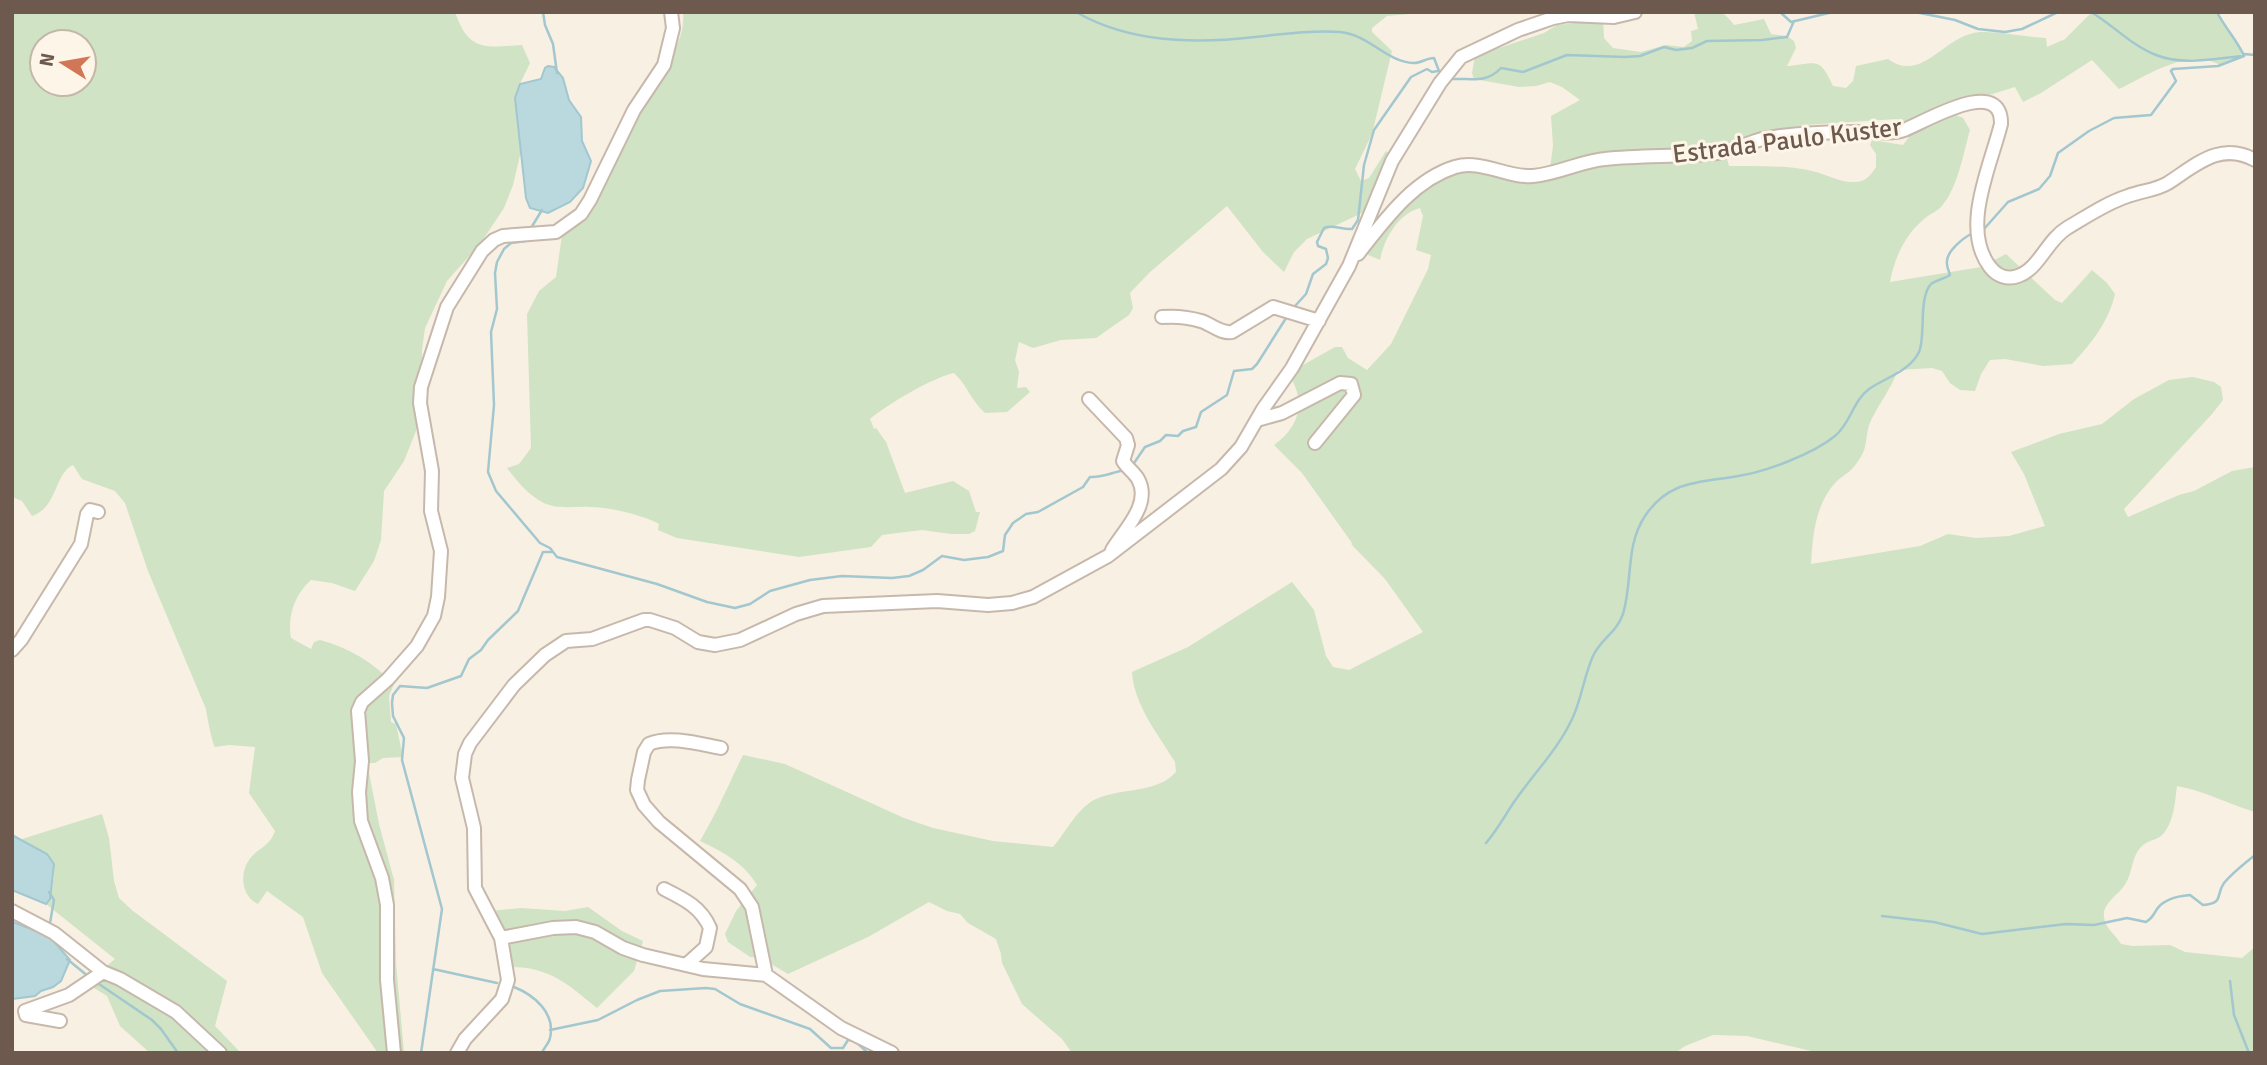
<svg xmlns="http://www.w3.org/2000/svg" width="2267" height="1065" font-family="Signika,sans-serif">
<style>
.green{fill:#d0e3c4;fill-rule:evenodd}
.water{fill:#bad9df;stroke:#a2c7cf;stroke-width:2}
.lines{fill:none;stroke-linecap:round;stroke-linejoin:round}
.stream{stroke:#a2c7cf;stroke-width:2.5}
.minor-casing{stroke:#c7b8ac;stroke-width:16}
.minor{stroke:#fff;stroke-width:12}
.labels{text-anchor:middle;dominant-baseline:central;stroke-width:6;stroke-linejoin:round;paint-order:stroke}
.street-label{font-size:26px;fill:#6d594d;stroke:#fcf5e8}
</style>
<rect width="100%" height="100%" fill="#f8f0e3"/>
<!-- green -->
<path class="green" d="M12,12H455C469,53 486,47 522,45L530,63L517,90L515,98L521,151L513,185L504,208L480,244L447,281L425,328L422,350L421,409L418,426L404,461L384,491L381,540L374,561L355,591L332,583L311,580C295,594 287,616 291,638L311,649L314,642L320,640C350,648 372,662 394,684L389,696L391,722L396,724L403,757L383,758L375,763H367L379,824L394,880L396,963L404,1053H378L322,973L303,917L267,891L258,904C242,897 239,874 249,860C258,847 269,848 275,831L249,793L255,747L229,745L215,747C212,743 207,716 206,709L148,571L125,503L115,491L82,479L73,465C54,474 58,507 32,516L22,501L12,497ZM42,42H84V84H42Z
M683,12H1433L1387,16L1372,28V32L1392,51L1372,134L1355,169L1361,181L1369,178L1386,151L1398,161L1362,213L1307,239L1294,252L1284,272L1263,252L1227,206L1149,273L1130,293L1133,308L1129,315L1096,338L1061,340L1033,348L1019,342L1015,360L1019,372L1017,388L1026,387L1030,392L1007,412L985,413C972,402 967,385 954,373C934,377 886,405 870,419L874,429L876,428L886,442L905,493L953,481L969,491L976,512H980L975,531L969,534H951L922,530L897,533L882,535L871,547L799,557L677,538L658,530L659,524C643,515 609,507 590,507C575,506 556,510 542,502C527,494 517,481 507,468L519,464L531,448L527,314L539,291L556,277L564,221L591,200L635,122L638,113L635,105C654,79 687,47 683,12Z
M1694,12C1715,12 1721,7 1734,25L1764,19L1771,34L1787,36L1794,41L1796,48L1787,66C1816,64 1819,55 1833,86L1846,88L1853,81L1856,66L1888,59C1923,84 1943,35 1980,32C1996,31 2028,37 2046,38L2047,47L2065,39L2092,12H2216L2242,49L2241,56L2221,66C2192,45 2146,76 2119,89L2092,60L2041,93L2023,102L2015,87L1970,101L1954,114L1963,118L1970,130C1963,154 1958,188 1941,207C1936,212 1928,215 1923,220C1905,235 1894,259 1890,282L1981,267L2006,254L2055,300L2062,303L2092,270L2107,283L2115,294C2109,321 2091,344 2072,364L2043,366L2005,359L1990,360L1981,374L1975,391L1960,390L1950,383L1942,371L1932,368L1898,370C1891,390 1872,413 1868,429C1865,444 1867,450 1856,464C1851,472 1842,476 1836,482C1815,505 1813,534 1811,564L1920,546L1948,534L1976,538L2009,536L2045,526L2024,474L2011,452L2059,434L2102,424L2134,399L2169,380L2193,377L2214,382L2221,387L2223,400L2212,414L2124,509L2128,517L2179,495L2194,491L2232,471L2255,467V812C2228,804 2205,791 2177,786C2175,802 2174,820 2164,833C2159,840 2147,840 2141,847C2131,857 2133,874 2124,886C2117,896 2102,904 2104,917C2105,928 2115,934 2121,944L2133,946L2170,945L2185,952L2242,958L2255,947V1053H1820L1747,1036L1713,1035L1685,1046L1675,1053H1072L1062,1039L1022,1004L1002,963L1001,954L996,939L968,923L960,914L947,911L929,902L868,937L788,974L761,958L750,957L728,942L725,934L736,911L757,885C745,864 722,851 700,841C716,814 729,784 743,755L785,764L904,818L933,828L993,841L1053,847C1067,831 1077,808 1096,799C1124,787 1156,794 1176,772L1175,762C1158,734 1134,705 1132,672L1188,647L1292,582L1314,610L1326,656L1333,667L1349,670L1423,632L1385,579L1351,544L1352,543L1302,473L1274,445C1297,429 1306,405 1292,380L1303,365L1335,347H1342L1348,358L1367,370L1391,344L1428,269L1431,255L1416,250L1423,216L1420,208C1398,214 1384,239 1380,260L1366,254L1368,238L1445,169H1514L1536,172L1550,168L1553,146L1551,116L1580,100L1562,87L1550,82L1536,86L1519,87L1474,79L1472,73L1475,56L1544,33L1557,25L1603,20L1604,38L1613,48L1641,52L1666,45L1684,47L1692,41L1691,31L1698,29ZM1897,119L1909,137L1903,145L1872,140L1870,145L1876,154V167C1871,175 1866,182 1855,182C1840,183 1826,174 1812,171C1785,165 1756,166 1729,166L1726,155L1770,133L1804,125Z
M102,814L109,838L114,881L119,898L133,911L227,981L215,1026L241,1053H150L120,1026L107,996L86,983L115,959L46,904L50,899L54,875L22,839Z
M588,907L622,931L643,941L634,971L597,1008C569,985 550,967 511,967L491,911L521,908L565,911Z"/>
<!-- water -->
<path class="water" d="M548,66L554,67L563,78L569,100L581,117L582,141L591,161L583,188L570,202L548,213L530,208L526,198L515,98L520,84L541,79L545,68Z
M12,835L47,854L54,864L50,899L46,904L12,890Z
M13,922L49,936L70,960L61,981L53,987L41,991L35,996L12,999Z"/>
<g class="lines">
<!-- stream -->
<path class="stream" d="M543,12L545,25L553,44L557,73
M1076,12C1130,43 1194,44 1255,37C1283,34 1311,30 1340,32C1370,35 1386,62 1414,63C1421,63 1427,58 1434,58L1439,71
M1780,12L1791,22L1833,12
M1915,12L1955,20L1978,29L2005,32L2022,29L2058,12
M2091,12C2113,25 2132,46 2156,55C2183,66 2216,58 2244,56
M2217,12C2225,28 2237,40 2244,56
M2244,54L2255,55
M1452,79C1471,78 1486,84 1501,68L1523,72L1567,55L1625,57L1640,56L1664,47L1676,50L1692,48L1707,41L1762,40L1787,37L1794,21
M531,228L542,210
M1984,229L2008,202L2039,189L2050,176L2058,153L2089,131L2114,118L2151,115L2176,81L2171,71L2173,69L2218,66L2244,56
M526,241L511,243L504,249L497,262L495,273L497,309L491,332L494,405L488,472L496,491L540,543L550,548L557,557L657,584L707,602L735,608L750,604L770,591L810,580L842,576L892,578L909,576L923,570L942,556L964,560L988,557L1003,551L1005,535L1013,523L1026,514L1038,512L1083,487L1090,477C1102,478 1113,472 1125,470
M1295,306L1306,294L1313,274L1326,264L1328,258L1326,249L1318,246L1317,242L1324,228C1332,224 1342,230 1352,229L1358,220L1364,165L1374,130L1411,77L1427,69L1432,72L1438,71
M1132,466L1145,447L1160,441L1166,435L1178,436L1183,431L1196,427L1201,412L1227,395L1234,371L1252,369L1257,364L1288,315
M1486,843C1499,828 1507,811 1519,795C1538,769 1560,746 1573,717C1582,697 1584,676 1593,656C1600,640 1617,632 1623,614C1633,581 1625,546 1645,516C1669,480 1699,483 1738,476C1765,472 1813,454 1835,436C1850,424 1853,401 1869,389C1885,378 1910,371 1919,352C1926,337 1918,298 1931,284C1936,280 1944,279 1950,275C1949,271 1947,268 1947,264C1945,252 1963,238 1973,233
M49,892L54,900L50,923
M1882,916L1934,922L1982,934L2066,924L2094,925L2127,918L2146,922C2153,918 2153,915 2157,909C2164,899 2178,896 2190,895L2203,905C2225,903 2215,895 2224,883C2232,873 2245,863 2255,855
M67,959L89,977
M433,969L497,983
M2230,981L2234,1015L2249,1053
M96,982L152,1020L161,1029L178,1053
M514,987C534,995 556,1013 550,1038C549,1044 544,1047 542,1053
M550,1030L598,1020L637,1000L660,991L706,988L715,989L740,1004L810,1029L831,1048H843L848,1040L855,1041L868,1053
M421,1053L442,909L402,760L404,738L393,716L392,703L393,695L400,686L427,688L461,676L469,659L481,650L488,640L518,611L543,552H553"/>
<!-- minor casing -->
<g class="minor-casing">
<path id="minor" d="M1358,254C1384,221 1413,180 1455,167C1481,159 1507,178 1533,176C1558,174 1581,161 1605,159C1642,155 1680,157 1717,153C1733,151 1747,143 1762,139C1799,132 1836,132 1873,132C1884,132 1894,134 1904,130C1923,123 2002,74 2001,124C1991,165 1960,228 1990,267C1997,276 2007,280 2018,276C2039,269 2047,240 2067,228C2086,217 2106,203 2128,196C2141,191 2157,190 2168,183C2196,165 2220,141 2255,160
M1162,317C1175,316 1188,317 1201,321C1211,324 1221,334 1232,332L1273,307L1319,321
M1089,399L1126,438L1128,445L1123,461C1127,468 1134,472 1138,479C1152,504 1124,530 1112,550
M1257,420L1282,413L1340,383L1351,384L1354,395L1315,443
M12,650L21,640L81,544L87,514L90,510L98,512
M721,748C700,744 669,735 649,744L644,752L638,780L637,790L644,805L659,822L740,889L752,907L766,975
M664,889C684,899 701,907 710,928L706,947L686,965
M12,911L54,933L103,972L120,979L176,1012L220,1053
M501,938L553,928L576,927L595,932L623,948L643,955L703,969L766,975L841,1028L892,1053
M60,1021L26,1015L25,1011L69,995L103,972
M394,1053L387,980V905L382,878L361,821L359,792L362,761L358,711L362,702L388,679L417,646L434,616L438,597L441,551L431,511L432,471L420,403L421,387L447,307L482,251L494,240L503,236L556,232L581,214L590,200L634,110L664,65L673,28L671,12
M457,1053L465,1039L502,999L508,980L501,938L475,888L474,828L462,778L465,754L470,743L514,685L545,655L566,641L592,639L644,620H650L675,628L698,642L715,645L740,640L796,614L823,606L937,601L988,605L1012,603L1033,597L1108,556L1221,469L1241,447L1263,409L1292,368L1349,266L1392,161L1440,83L1461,57L1518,30L1553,18L1568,15L1614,17L1635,12"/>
</g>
<!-- minor -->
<use href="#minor" class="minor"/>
</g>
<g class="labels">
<!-- street labels -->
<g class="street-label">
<text transform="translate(1787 141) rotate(-7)">Estrada Paulo Kuster</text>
</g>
</g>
<!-- border -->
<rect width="2267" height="1065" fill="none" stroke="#6d594d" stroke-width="28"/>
<!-- north arrow -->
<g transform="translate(63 63) rotate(281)"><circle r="33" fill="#fcf5e8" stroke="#c3b7aa" stroke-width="2"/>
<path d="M0-5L12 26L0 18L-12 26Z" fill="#d27658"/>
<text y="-10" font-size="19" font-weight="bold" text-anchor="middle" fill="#6d594d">N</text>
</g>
</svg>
